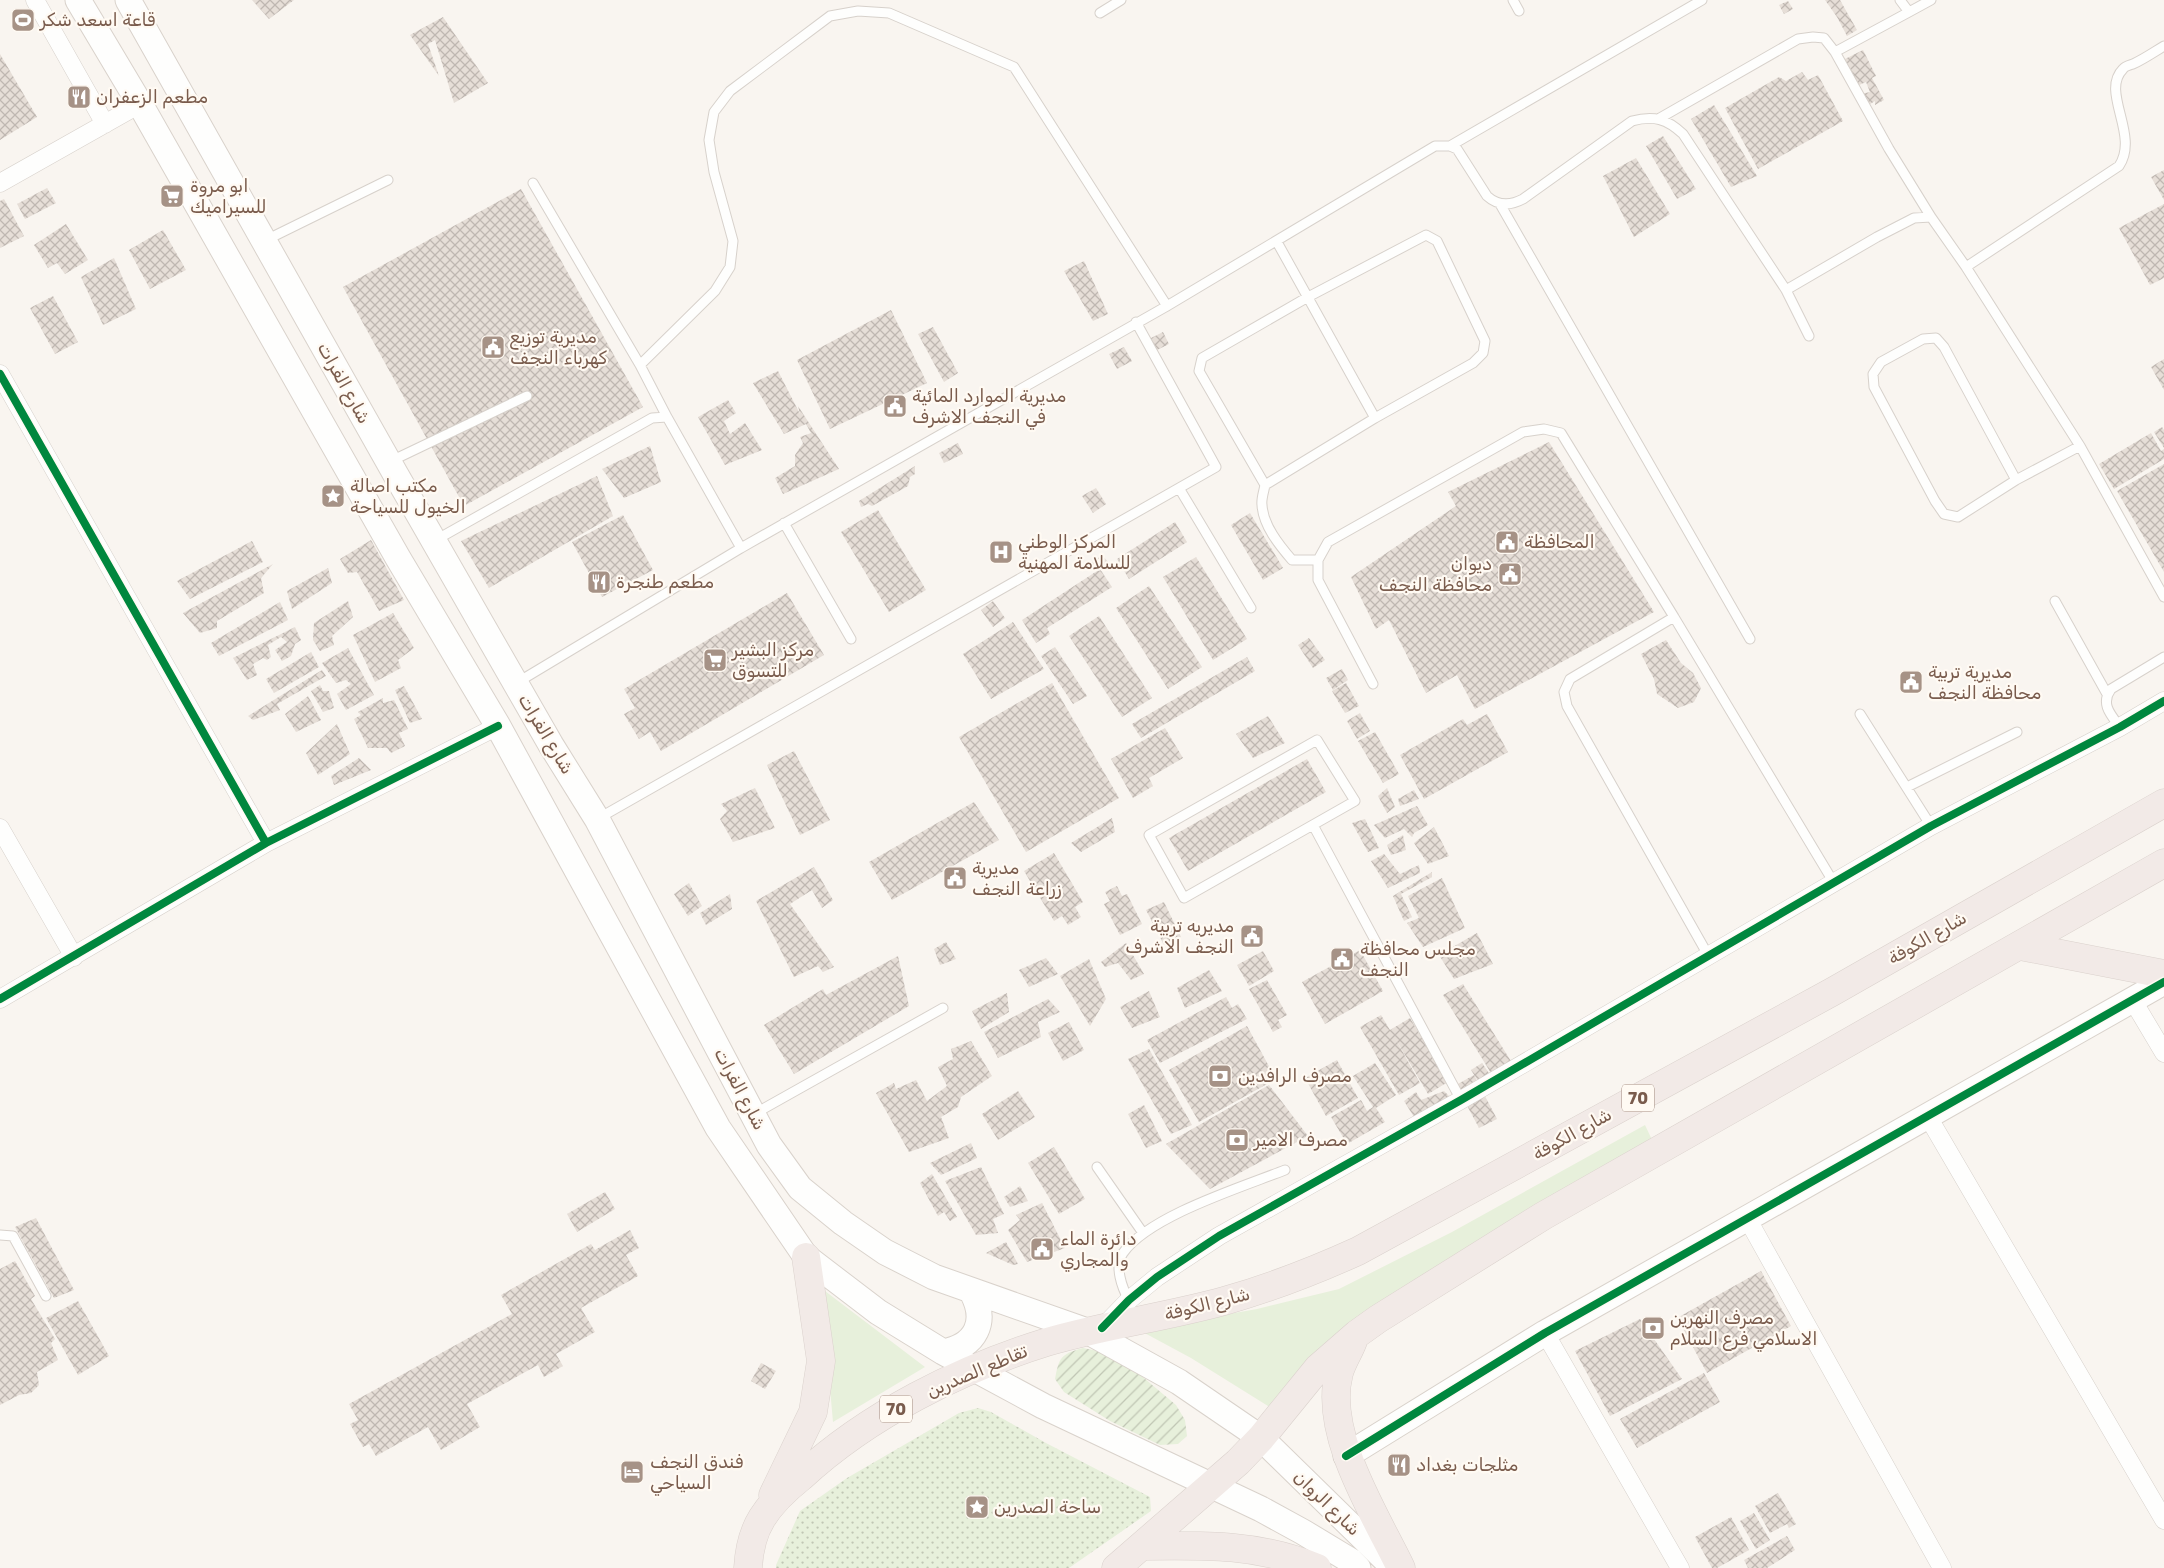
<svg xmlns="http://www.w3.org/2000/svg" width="2164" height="1568" font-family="Rubik,Cairo,sans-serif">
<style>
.grass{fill:url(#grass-dots)}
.park{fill:#e7f0db}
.garden{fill:url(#garden-furrows)}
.building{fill:url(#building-cross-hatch)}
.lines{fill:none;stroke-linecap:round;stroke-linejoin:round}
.lane-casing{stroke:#d7d1cb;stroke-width:11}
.street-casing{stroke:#d7d1cb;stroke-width:19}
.secondary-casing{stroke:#d9d2cb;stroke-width:27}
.highway-casing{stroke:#dad1cc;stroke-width:29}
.lane{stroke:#fefefd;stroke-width:9}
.street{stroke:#fefefd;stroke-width:18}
.secondary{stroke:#fefefd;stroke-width:25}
.highway{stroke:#f2eae7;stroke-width:28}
.cycleway-casing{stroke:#fffaf3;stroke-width:11}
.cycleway{stroke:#00873e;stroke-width:8}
.labels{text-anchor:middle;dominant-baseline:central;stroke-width:4.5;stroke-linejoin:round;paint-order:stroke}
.shield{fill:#fffaf3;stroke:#a28b7f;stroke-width:1}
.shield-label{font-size:16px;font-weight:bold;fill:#7a5c4d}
.poi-label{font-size:18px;fill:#7a5c4d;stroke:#fffaf3;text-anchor:start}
.street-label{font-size:18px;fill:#7a5c4d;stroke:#fffaf3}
</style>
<defs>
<pattern id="grass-dots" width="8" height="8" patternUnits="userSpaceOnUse" patternTransform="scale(1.25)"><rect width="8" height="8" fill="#e7f0db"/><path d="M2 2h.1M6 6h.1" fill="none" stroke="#c0c6b4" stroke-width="1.8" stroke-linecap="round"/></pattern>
<pattern id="garden-furrows" width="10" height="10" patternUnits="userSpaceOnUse" patternTransform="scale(1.25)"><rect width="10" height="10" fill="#e7f0db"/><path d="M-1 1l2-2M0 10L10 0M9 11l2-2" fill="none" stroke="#c0c6b4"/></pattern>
<pattern id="building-cross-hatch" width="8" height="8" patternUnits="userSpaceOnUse" patternTransform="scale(1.25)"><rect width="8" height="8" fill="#e6ded7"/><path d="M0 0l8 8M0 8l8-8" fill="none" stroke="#bfb7b1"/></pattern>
</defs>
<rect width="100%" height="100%" fill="#f9f5f0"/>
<!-- grass -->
<path class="grass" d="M978,1408L991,1412L1046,1443L1150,1497L1151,1511L1069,1568H776V1565L800,1511L847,1478L959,1413Z"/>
<!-- park -->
<path class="park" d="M1645,1125L1654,1144L1273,1409L1191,1358L1139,1330L1257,1309L1339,1289L1452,1232Z
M821,1288L925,1367L833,1422Z"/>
<!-- garden -->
<path class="garden" d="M1083,1348L1103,1352L1132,1368L1176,1405L1185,1420L1187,1436L1178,1444L1160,1445L1110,1421L1064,1392L1055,1379C1059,1357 1061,1354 1083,1348Z"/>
<!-- building -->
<path class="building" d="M252,0H294L269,19Z
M1825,0H1840L1857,30L1847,36L1837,17Z
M1788,1L1793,9L1784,14L1779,5Z
M443,17L488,83L454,103L435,40L428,44L439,76L410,35Z
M1863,50L1876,76L1872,78L1884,100L1875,105V101L1867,106L1861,94L1870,92L1866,82L1857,86L1843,60Z
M0,54L37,117L0,140Z
M1802,72L1808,80L1818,75L1843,121L1758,169L1725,108L1779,77L1786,81Z
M1714,105L1757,176L1731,187L1691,119Z
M1663,136L1696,189L1677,199L1646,146Z
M1636,158L1670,214L1634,237L1603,176Z
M2164,170V200L2151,177Z
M47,188L56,203L25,219L17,204Z
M521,189L643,407L464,506L343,287Z
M4,199L24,236L0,248V201Z
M2164,204V278L2150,285L2119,228Z
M66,224L88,260L65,274L57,263L48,268L34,245Z
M163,230L186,270L150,289L129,250Z
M114,258L136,309L103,325L81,277Z
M1084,261L1108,314L1093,321L1064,271Z
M53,296L78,342L55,354L30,308Z
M891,310L927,383L830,429L797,360Z
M933,327L958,373L944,382L918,334Z
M1163,332L1169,344L1155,351L1149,339Z
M1124,347L1132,361L1117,369L1109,354Z
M2164,359V390L2151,367Z
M778,371L800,414L798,406L839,469L783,494L775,478L795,466V455L803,443L800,437L811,433L806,424L784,434L753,383Z
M728,400L736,413L724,421L730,434L745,423L762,450L725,465L698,417Z
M2162,427L2164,430V448L2154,432Z
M2151,433L2161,451L2164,449V459L2114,489L2099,464Z
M1549,442L1654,612L1475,709L1457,675L1426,693L1389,620L1376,629L1351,577L1456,506L1448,492Z
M958,443L963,454L944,463L939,453Z
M650,446L661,482L624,498L602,469Z
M2164,464V572L2117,491Z
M915,466V474L910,477L908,486L872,506L868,504L861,507L859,501Z
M597,476L613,516L489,588L461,541Z
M1096,488L1106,504L1093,513L1082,496Z
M878,510L926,590L889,612L841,532Z
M1250,513L1283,568L1263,580L1231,525Z
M623,515L653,570L602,597L572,542Z
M1175,522L1187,542L1129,579L1117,559Z
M371,540L404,600L379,611L357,572L348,573L340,559Z
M252,541L263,562L190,599L177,581Z
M1102,555L1109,563L1100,569L1112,587L1047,628L1050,634L1036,643L1022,620L1097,571L1091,563Z
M1196,557L1247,639L1213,660L1163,577Z
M273,564L261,578L264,593L217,621V628L200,633L183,613Z
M328,568L332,583L292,609L287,591Z
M1149,586L1202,667L1168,689L1116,608Z
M787,593L824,655L661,751L650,732L639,739L624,714L635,708L624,689Z
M348,601L353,617L332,636L334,645L320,651L313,640L314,623Z
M993,601L1005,618L993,627L981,610Z
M280,602L288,620L219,656L211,643Z
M393,613L414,648L398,660L401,668L375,682L353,635Z
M1099,616L1152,698L1122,717L1069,636Z
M1013,622L1044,669L991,699L963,654Z
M295,627L301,640L295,644L291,656L282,661L275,650L287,642L281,637L268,645L271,657L267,660L263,658L253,664L257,675L247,680L233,658Z
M1309,638L1325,660L1313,668L1298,645Z
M1666,640L1681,663L1693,673L1701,688L1694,702L1678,708L1657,694L1654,679L1641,654Z
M1055,647L1087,696L1073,704L1041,656Z
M348,648L374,695L346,710L337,694L351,684L346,680L336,683L322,663Z
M311,652L319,667L274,693L266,679Z
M1247,657L1255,671L1141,738L1132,724Z
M1342,669L1348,680L1333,690L1326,678Z
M322,670L326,676L277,704L280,710L253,720L248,716Z
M1052,683L1119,798L1026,852L959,737Z
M1346,683L1359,706L1345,713L1332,691Z
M320,685L323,691H329L334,708L323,712L311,691Z
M404,686L422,719L410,723L395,690Z
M308,696L321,720L296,732L285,714Z
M383,698V703L394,700L408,729L399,733L405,746L391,753L387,748H368L354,719L361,715L358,712Z
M1360,713L1370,731L1357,739L1347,721Z
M1487,714L1508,752L1424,799L1400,755L1463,719L1467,725Z
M1268,716L1285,743L1253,758L1236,734Z
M337,724L350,754L318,775L306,753Z
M1165,728L1183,758L1149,778L1153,786L1133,798L1111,759Z
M1375,732L1399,774L1383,783L1358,741Z
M794,751L830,820L800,835L767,765Z
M359,758L371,770L334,785L331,776Z
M1307,759L1326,792L1188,871L1169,838Z
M755,788L775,828L733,842L720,819L727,811L721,804Z
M1387,788L1395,807L1387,813L1378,796Z
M1414,790L1419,799L1400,806L1398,799Z
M974,802L999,840L892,900L869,862Z
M1417,806L1428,825L1414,833L1412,837L1404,829L1385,838L1374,825Z
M1112,818L1115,832L1081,852L1071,843Z
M1365,819L1379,848L1368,852L1352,823Z
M1434,827L1449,856L1428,864L1414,843Z
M1403,835L1406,850L1391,855L1387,845Z
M1054,853L1083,902L1075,907L1081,917L1068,925L1062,916L1054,921L1024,871Z
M1384,854L1400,874L1419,865L1420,873L1388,888L1371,861Z
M814,867L833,900L822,908L812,890L790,904L834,967L823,972L818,966L794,977L756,901Z
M1432,872V877L1401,894L1412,917L1404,921L1393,896Z
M1442,878L1465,928L1423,947L1407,923L1419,918L1408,896Z
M689,883L702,906L688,916L674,894Z
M1117,886L1122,896L1127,894L1142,924L1120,935L1104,904L1110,901L1105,892Z
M730,894L732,909L706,925L700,913Z
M1164,902L1181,937L1164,945L1146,910Z
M1477,933L1493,964L1454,979L1439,955Z
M946,942L956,959L940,965L934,949Z
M1126,943L1144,974L1131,980L1118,963L1105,967L1101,962Z
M1360,950L1383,991L1325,1024L1302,982Z
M1263,951L1274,971L1249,986L1237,965Z
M898,956L909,1006L794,1074L764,1025L823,989L826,995Z
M1046,958L1058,974L1029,987L1019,970Z
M1089,959L1106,999L1090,1026L1060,976Z
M1209,970L1222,991L1185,1008L1177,988Z
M1267,980L1287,1015L1278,1020L1282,1027L1273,1032L1249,989Z
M1463,984L1514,1066L1494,1078L1443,995Z
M1149,991L1160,1017L1132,1028L1120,1007Z
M1007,993L1009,1012L981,1029L972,1011Z
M1226,997L1232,1008L1238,1004L1247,1019L1160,1063L1147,1040Z
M1048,999L1060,1012L1038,1022L1041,1037L998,1058L984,1032Z
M1381,1015L1390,1030L1410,1018L1448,1082L1428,1094L1395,1038L1420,1083L1399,1095L1360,1027Z
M1069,1022L1084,1050L1063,1061L1048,1033Z
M1247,1026L1276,1079L1199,1122L1169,1070Z
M971,1041L992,1076L961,1097L958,1107L941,1117L949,1138L909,1152L876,1093L894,1083L896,1089L916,1080L927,1101L947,1086L938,1067L953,1059L951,1049Z
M1149,1049L1192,1125L1171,1134L1128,1059Z
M1337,1060L1358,1098L1326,1116L1305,1078Z
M1375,1063L1396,1095L1376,1108L1385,1122L1347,1144L1331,1117L1361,1100L1367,1111L1373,1107L1353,1076Z
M1482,1063L1491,1076L1480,1084L1471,1070Z
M1474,1075L1497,1119L1479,1128L1456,1085Z
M1269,1085L1308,1136L1210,1189L1166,1144Z
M1018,1091L1035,1117L998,1140L982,1114Z
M1444,1091L1452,1099L1414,1117L1404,1101L1416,1092L1421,1100Z
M1144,1105L1162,1141L1146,1148L1128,1114Z
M971,1143L977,1158L941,1175L930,1163Z
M1054,1147L1085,1199L1059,1214L1028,1163Z
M981,1167L1004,1214L993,1219L998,1233L976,1235L945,1181Z
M932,1174L957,1217L950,1221L944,1212L938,1216L920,1183Z
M1020,1186L1028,1201L1010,1207L1004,1197Z
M605,1192L615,1209L577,1232L567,1214Z
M1042,1203L1065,1248L1027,1262L1008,1230L1020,1220L1016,1215Z
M36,1218L74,1290L54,1298L15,1227Z
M630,1230L639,1248L626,1255L638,1276L581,1308L595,1332L556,1354L563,1366L544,1377L538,1365L467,1404L480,1427L441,1450L428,1427L376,1456L369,1444L363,1447L350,1424L358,1420L349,1404L512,1314L501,1295L591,1244L595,1250Z
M1006,1242L1018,1264L1013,1265L986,1253Z
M15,1261L35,1296L31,1299L55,1339L51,1343L58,1360L37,1372L39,1385L31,1393L19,1395L0,1405V1269Z
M1761,1271L1791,1326L1707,1373L1677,1318Z
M78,1301L109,1356L78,1375L46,1318Z
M1640,1319L1682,1379L1610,1416L1575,1351Z
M761,1363L776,1371L765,1389L751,1381Z
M1704,1373L1720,1402L1637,1448L1620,1419Z
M1778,1493L1796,1524L1789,1528L1787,1524L1770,1533L1755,1506Z
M1754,1513L1770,1540L1756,1549L1740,1521Z
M1731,1517L1749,1550L1717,1568H1712L1695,1537Z
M1787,1536L1795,1550L1767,1568H1748L1744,1560Z"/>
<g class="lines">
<!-- lane casing -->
<g class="lane-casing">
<path id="lane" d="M1513,0L1519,11
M1909,12L1931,0
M1100,13L1121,0
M1835,52L1889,149L1931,217
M1660,118L1798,39L1813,37L1824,38L1835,52L1909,12L1900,0
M1450,146L1702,0
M533,183L640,365L667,417
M1500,204L1750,639
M1426,235L1437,241L1485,341L1483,353L1473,363L1375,418L1265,485L1199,371L1202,358L1308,297Z
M266,240L388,180
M1277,242L1375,418
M1966,267L2119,166C2140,135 2100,92 2123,69C2125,66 2130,65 2133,64C2144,59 2154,52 2164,46
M1786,290L1877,237L1914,218L1931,217L1966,267L2080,446L2164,597
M640,365L715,291L730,267L733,241L714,172L709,140L714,112L730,91L830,16L858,11L889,13L1014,67L1167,306
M389,462L527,396
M2016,480L1944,347L1936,338L1923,339L1881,362L1873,374L1874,387L1935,501L1944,514L1958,517L2016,480L2080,446
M1265,485C1264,491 1261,499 1262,505C1263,525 1279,545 1292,560H1318
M1179,488L1251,608
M784,523L851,639
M434,541L652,418L667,417L741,548
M2055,601L2107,694
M518,682L741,548L1167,306L1435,146H1450L1457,149L1487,196C1498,206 1510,206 1523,199L1632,121C1654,115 1667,119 1683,134L1786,290L1809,336
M1373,684L1318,580V560L1328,542L1523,432L1544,429L1561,433L1674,617
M1860,714L1931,826
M2120,727C2111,715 2100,704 2111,689L2164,657
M1317,740L1355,801L1184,898L1149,835Z
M1907,787L2017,732
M599,818L1216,467L1136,322
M1313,825L1461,1100
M1708,955L1567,706L1564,692L1570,679L1674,617L1834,883
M754,1114L943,1008
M1097,1167L1143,1233
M0,1235L13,1236L46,1296
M1129,1300C1122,1288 1114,1266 1123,1253C1149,1216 1242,1187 1285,1170"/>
</g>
<!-- street casing -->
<g class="street-casing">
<path id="street" d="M35,0L105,124
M0,183L140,104
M0,374L266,843
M0,828L74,957
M0,999L266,843L498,726
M2132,999L2164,1053
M1927,1115L2164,1520
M1747,1218L1942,1568
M1103,1327L1129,1300L1157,1277L1219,1236L1461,1100L1931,826L2120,727L2164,701
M1545,1333L1680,1568"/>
</g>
<!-- secondary casing -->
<g class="secondary-casing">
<path id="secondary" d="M78,0L140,104L398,558L498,726L718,1128L806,1257L878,1312L943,1352L1043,1406L1261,1509L1303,1532L1351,1561L1358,1568
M128,0L396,475L551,745L597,819L769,1145L800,1188L843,1223L885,1252L934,1277L1087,1331L1179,1382L1261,1438L1394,1568
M943,1352C976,1346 988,1322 972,1292
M1346,1456L1545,1333L2164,982"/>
</g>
<!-- highway casing -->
<g class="highway-casing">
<path id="highway" d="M2020,946L2164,974
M1353,1341C1349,1352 1342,1362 1339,1373C1323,1434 1375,1514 1401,1568
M773,1495L813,1412L821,1361L806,1257
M1144,1546C1205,1545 1260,1544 1317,1568
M748,1568C749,1550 752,1534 762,1518C772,1502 786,1489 801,1477C868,1415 960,1369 1047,1342C1105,1325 1166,1317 1224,1301C1270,1288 1314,1271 1358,1251L1832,992L2164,803
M1116,1568L1238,1462L1261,1438L1318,1368L1357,1334L1378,1319L1543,1216L2164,863"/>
</g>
<!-- lane -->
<use href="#lane" class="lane"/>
<!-- street -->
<use href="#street" class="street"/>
<!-- secondary -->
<use href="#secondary" class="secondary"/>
<!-- highway -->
<use href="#highway" class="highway"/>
<!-- cycleway casing -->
<g class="cycleway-casing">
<path id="cycleway" d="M0,374L266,843
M0,999L266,843L498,726
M1102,1328L1129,1300L1157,1277L1219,1236L1461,1100L1931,826L2120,727L2164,701
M1346,1456L1545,1333L2164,982"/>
</g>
<!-- cycleway -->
<use href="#cycleway" class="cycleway"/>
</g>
<!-- icons -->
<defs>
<g id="stadium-square" transform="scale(1.25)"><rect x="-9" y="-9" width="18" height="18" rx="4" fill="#a69286" stroke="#fffaf3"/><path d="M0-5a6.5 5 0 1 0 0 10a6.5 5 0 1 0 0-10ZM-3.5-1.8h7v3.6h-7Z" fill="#fff"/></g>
<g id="restaurant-square" transform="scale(1.25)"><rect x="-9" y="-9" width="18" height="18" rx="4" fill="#a69286" stroke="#fffaf3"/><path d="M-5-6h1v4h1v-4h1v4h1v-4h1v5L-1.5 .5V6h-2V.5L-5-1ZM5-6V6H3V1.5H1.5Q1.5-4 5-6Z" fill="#fff"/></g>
<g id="supermarket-square" transform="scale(1.25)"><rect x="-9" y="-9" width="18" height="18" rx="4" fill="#a69286" stroke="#fffaf3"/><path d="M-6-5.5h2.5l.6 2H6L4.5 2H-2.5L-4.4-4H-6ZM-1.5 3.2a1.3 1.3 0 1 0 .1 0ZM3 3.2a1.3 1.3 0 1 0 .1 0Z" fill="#fff"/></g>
<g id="civic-square" transform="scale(1.25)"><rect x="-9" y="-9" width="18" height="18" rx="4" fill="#a69286" stroke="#fffaf3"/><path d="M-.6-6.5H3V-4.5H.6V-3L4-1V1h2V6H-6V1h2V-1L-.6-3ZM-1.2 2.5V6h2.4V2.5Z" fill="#fff"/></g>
<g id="sight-square" transform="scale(1.25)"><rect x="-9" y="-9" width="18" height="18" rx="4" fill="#a69286" stroke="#fffaf3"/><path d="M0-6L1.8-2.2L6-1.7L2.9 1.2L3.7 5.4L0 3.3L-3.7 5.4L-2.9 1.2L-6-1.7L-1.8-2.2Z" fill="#fff"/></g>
<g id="hospital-square" transform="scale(1.25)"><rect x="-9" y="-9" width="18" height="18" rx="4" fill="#a69286" stroke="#fffaf3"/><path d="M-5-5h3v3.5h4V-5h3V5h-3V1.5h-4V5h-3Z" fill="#fff"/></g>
<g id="bank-square" transform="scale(1.25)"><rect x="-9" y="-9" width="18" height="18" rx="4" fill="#a69286" stroke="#fffaf3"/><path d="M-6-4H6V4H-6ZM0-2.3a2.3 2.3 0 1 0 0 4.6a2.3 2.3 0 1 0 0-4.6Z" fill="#fff"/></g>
<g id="hotel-square" transform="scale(1.25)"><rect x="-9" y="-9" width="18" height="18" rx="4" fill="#a69286" stroke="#fffaf3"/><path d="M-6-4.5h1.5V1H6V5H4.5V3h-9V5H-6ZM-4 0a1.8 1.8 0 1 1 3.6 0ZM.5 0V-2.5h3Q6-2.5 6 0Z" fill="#fff"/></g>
</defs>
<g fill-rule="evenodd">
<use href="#stadium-square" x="23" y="20"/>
<use href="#restaurant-square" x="79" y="97"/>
<use href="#supermarket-square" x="172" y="196"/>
<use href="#civic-square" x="493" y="347"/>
<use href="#civic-square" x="895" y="406"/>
<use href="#sight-square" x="333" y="496"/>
<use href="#civic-square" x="1507" y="542"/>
<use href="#hospital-square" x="1001" y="552"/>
<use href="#civic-square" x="1510" y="574"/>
<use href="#restaurant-square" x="599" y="582"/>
<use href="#supermarket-square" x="715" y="660"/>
<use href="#civic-square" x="1911" y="682"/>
<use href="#civic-square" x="955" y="878"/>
<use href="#civic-square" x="1252" y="936"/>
<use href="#civic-square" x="1342" y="959"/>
<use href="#bank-square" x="1220" y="1076"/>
<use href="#bank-square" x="1237" y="1140"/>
<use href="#civic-square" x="1042" y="1249"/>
<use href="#bank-square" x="1653" y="1328"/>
<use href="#restaurant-square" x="1399" y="1465"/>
<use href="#hotel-square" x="632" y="1472"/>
<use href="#sight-square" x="977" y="1507"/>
</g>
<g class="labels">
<!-- shield labels -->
<g class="shield">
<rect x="1622" y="1084.5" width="32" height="27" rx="4"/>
<rect x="880" y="1395.5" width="32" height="27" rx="4"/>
</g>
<g class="shield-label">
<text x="1638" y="1098">70</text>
<text x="896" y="1409">70</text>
</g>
<!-- poi labels -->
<g class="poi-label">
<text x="40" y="20">قاعة اسعد شكر</text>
<text x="96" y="97">مطعم الزعفران</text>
<text x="190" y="186">ابو مروة<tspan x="190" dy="21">للسيراميك</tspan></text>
<text x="510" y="337">مديرية توزيع<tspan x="510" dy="21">كهرباء النجف</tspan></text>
<text x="912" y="396">مديرية الموارد المائية<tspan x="912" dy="21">في النجف الاشرف</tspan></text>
<text x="350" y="486">مكتب اصالة<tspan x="350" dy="21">الخيول للسياحة</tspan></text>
<text x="1018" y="542">المركز الوطني<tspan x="1018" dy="21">للسلامة المهنية</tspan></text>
<text x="1524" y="542">المحافظة</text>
<text x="1492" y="564" text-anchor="end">ديوان<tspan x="1492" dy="21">محافظة النجف</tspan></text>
<text x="616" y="582">مطعم طنجرة</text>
<text x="732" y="650">مركز البشير<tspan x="732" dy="21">للتسوق</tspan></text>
<text x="1928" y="672">مديرية تربية<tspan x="1928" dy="21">محافظة النجف</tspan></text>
<text x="972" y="868">مديرية<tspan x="972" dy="21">زراعة النجف</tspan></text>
<text x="1234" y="926" text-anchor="end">مديريه تربية<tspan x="1234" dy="21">النجف الاشرف</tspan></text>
<text x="1360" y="949">مجلس محافظة<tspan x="1360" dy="21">النجف</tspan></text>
<text x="1238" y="1076">مصرف الرافدين</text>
<text x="1254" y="1140">مصرف الامير</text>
<text x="1060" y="1239">دائرة الماء<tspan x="1060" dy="21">والمجاري</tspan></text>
<text x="1670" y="1318">مصرف النهرين<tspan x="1670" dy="21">الاسلامي فرع السلام</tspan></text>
<text x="650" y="1462">فندق النجف<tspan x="650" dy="21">السياحي</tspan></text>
<text x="1416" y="1465">مثلجات بغداد</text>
<text x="994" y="1507">ساحة الصدرين</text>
</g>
<!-- street labels -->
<g class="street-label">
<text transform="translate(344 383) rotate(61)">شارع الفرات</text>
<text transform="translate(546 734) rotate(59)">شارع الفرات</text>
<text transform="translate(1927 938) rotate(-30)">شارع الكوفة</text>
<text transform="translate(740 1089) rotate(62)">شارع الفرات</text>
<text transform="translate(1572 1134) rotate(-29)">شارع الكوفة</text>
<text transform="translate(1207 1304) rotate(-14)">شارع الكوفة</text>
<text transform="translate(977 1371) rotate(-23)">تقاطع الصدرين</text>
<text transform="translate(1327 1503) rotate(44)">شارع الروان</text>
</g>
</g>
</svg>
